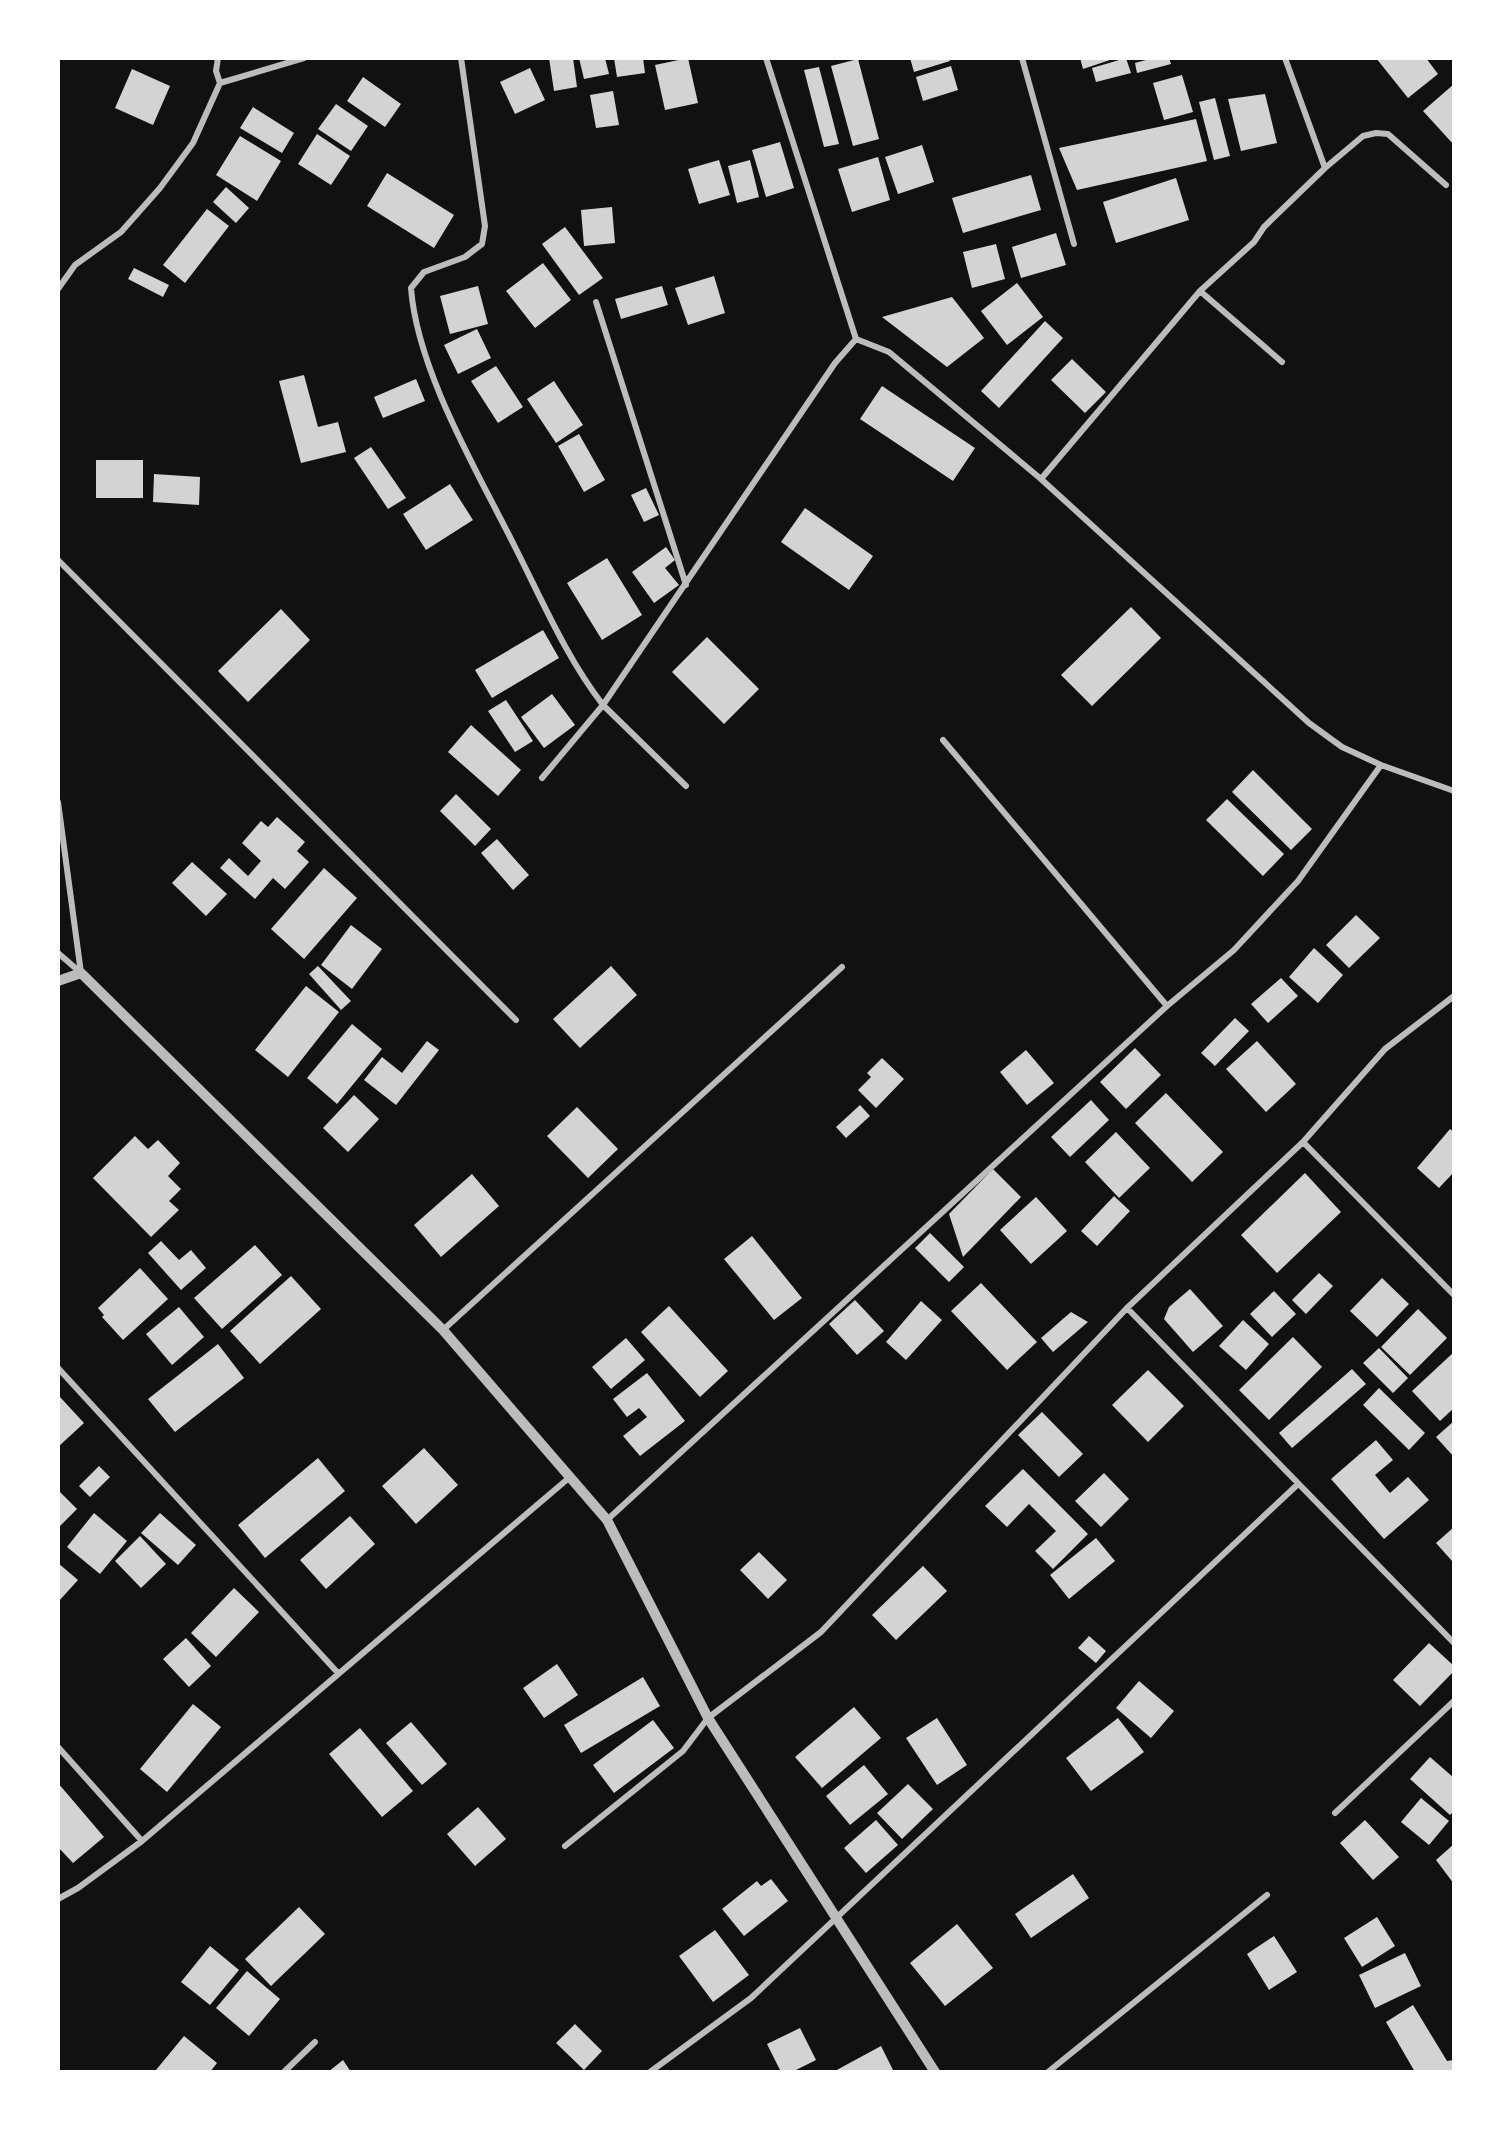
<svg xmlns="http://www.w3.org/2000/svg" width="1512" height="2130" font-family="'Zilla Slab',serif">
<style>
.building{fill:#d3d3d3}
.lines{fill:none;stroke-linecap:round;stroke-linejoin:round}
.minor{stroke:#bcbcbc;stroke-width:6}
.tertiary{stroke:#bcbcbc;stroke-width:10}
</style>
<rect width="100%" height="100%" fill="#111"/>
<!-- building -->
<path class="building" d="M549,58H573L577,87L554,91Z
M579,58H605L609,74L584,79Z
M614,58H643L645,73L617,77Z
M688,58L698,103L665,110L655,65Z
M910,58H949L950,61L914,72Z
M1080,58H1113V59L1083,69Z
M1126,58L1131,73L1096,82L1092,68Z
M1153,58H1169L1171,64L1137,73L1135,63Z
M1376,58H1426L1438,74L1408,98Z
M858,59L879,139L853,146L831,66Z
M951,66L958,90L923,101L916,77Z
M819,67L839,144L824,147L804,70Z
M530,68L545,100L515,114L500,82Z
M132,69L170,86L153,125L115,108Z
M1182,75L1193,112L1164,120L1153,83Z
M363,77L401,104L385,127L347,101Z
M1454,84V145L1423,111Z
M613,91L619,125L596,128L590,95Z
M1265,94L1277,143L1241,151L1228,99Z
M1215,98L1230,156L1214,160L1199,102Z
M336,104L368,126L351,151L318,129Z
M253,107L294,133L282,153L240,128Z
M1196,119L1207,161L1077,190L1059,148Z
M317,134L350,156L331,185L298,164Z
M240,136L281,161L257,201L216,175Z
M780,142L794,188L766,197L752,150Z
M922,145L934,182L898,194L885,157Z
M878,157L890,200L852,212L838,169Z
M719,160L730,195L699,204L688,169Z
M750,160L759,197L737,203L728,166Z
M387,173L454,215L434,248L367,206Z
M1031,175L1041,210L963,233L952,198Z
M1176,178L1189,220L1116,243L1103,202Z
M226,187L249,208L236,223L213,202Z
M612,207L615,243L584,246L581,210Z
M207,209L229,226L185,283L163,265Z
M565,227L603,278L579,295L542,244Z
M1056,233L1066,265L1021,278L1012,247Z
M996,244L1005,279L972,288L963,252Z
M543,263L571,300L535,328L506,291Z
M134,268L169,285L163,297L128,279Z
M714,276L725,313L688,325L675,288Z
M1017,283L1043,317L1007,345L981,311Z
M478,286L488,324L450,334L440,296Z
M662,286L668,305L621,319L615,299Z
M952,297L984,338L947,367L882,317Z
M1045,321L1063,338L999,408L981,391Z
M477,329L491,358L458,374L444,345Z
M1072,359L1106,392L1085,413L1051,380Z
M496,366L523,407L498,423L471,381Z
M304,375L318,427L338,422L346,452L301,463L279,381Z
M416,379L425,401L383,418L374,397Z
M554,381L583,425L556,443L527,399Z
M882,386L975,448L953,481L860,419Z
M579,434L605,480L584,492L558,446Z
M371,447L406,498L388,509L354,458Z
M96,460H143V498H96Z
M154,474L200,477L199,505L153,502Z
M450,484L473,520L426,550L403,514Z
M646,488L659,515L644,522L631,495Z
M805,508L873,556L849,590L781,542Z
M666,547L675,560L665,568L679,585L654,603L632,572Z
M607,558L642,615L602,640L567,583Z
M1131,607L1161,638L1092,706L1061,675Z
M281,609L310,640L248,702L218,671Z
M543,630L559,658L492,698L475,670Z
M707,637L759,689L724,724L672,672Z
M552,694L575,725L544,748L521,717Z
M506,700L533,741L515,752L488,711Z
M471,725L521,770L498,796L448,752Z
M1253,770L1312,829L1291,850L1232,792Z
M456,794L491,829L475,846L440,811Z
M1227,799L1284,854L1263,876L1206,820Z
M277,817L305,842L297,851L309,862L285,889L273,878L255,899L220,868L229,858L248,876L261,861L242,843L261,821L268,827Z
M497,839L529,875L513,890L481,853Z
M192,862L227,894L206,916L172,883Z
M324,868L357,898L304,959L271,929Z
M1356,915L1380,938L1349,968L1326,945Z
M351,925L382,949L352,989L321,965Z
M1314,948L1343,975L1318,1003L1289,977Z
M318,966L351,1001L341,1010L309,974Z
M611,966L637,995L580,1048L553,1019Z
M1281,978L1298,996L1268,1023L1251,1004Z
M306,986L339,1012L288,1077L255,1050Z
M1235,1018L1249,1031L1215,1066L1201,1053Z
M352,1024L382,1049L337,1104L307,1078Z
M427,1041L439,1050L396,1105L364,1080L382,1057L402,1073Z
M1257,1041L1296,1084L1266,1112L1226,1069Z
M1135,1048L1161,1075L1126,1109L1100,1082Z
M1026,1050L1054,1083L1027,1105L1000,1072Z
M882,1058L904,1079L876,1108L858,1090L871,1077L867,1073Z
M1166,1093L1223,1152L1192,1182L1135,1123Z
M354,1095L379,1119L348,1152L323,1128Z
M1091,1100L1109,1120L1070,1157L1051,1137Z
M860,1105L870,1116L846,1138L836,1127Z
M577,1107L618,1149L588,1178L547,1136Z
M1450,1129L1454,1132V1172L1439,1188L1417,1168Z
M1116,1132L1150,1168L1119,1198L1085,1162Z
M135,1136L148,1149L158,1140L180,1163L168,1176L181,1189L169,1201L179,1210L151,1237L93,1178Z
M993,1169L1021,1197L963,1257L949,1214Z
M1305,1173L1341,1212L1277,1273L1241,1235Z
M472,1174L499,1206L441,1257L414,1225Z
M1114,1196L1130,1211L1097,1246L1081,1231Z
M1036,1197L1067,1231L1031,1264L1000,1230Z
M930,1233L964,1267L949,1282L915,1248Z
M752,1236L802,1298L774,1320L724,1259Z
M161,1241L179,1260L191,1250L206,1268L181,1290L148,1253Z
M255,1245L282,1275L222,1329L194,1298Z
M140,1268L168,1299L123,1340L102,1317L104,1315L98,1308Z
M1319,1273L1333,1286L1306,1314L1292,1300Z
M291,1276L321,1309L260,1364L230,1331Z
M1382,1278L1409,1304L1377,1337L1350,1311Z
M981,1283L1037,1342L1007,1370L951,1311Z
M1190,1289L1223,1326L1193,1352L1164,1319L1169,1307Z
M1274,1291L1296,1314L1272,1337L1250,1314Z
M855,1300L884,1331L857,1355L829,1324Z
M921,1301L942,1320L906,1360L886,1342Z
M669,1306L728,1371L700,1397L641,1332Z
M179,1307L204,1337L172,1365L146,1334Z
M1418,1309L1447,1338L1410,1375L1381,1347Z
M1071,1312L1088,1322L1053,1352L1041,1338Z
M1243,1320L1269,1344L1246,1370L1219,1346Z
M1293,1337L1322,1367L1269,1420L1239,1390Z
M626,1338L645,1360L611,1389L592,1367Z
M218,1344L244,1378L175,1432L148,1399Z
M1379,1348L1408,1378L1393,1393L1363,1363Z
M1454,1352V1408L1440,1421L1412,1391Z
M1352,1369L1366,1384L1292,1448L1279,1433Z
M1148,1370L1184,1406L1148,1442L1112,1405Z
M647,1373L685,1421L640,1456L623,1436L647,1417L639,1408L627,1417L613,1399Z
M1379,1388L1425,1433L1409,1450L1363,1405Z
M60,1397L84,1423L58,1447V1398Z
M1042,1412L1083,1454L1059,1477L1018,1435Z
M1454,1421V1457L1436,1437Z
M1376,1440L1393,1460L1375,1475L1390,1493L1408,1477L1429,1500L1384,1539L1331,1479Z
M424,1448L458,1485L416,1524L382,1486Z
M318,1458L345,1491L265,1558L238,1525Z
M99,1466L110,1477L90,1497L79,1486Z
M1023,1469L1088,1534L1053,1569L1035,1551L1056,1531L1029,1504L1007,1527L985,1506Z
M1104,1473L1129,1499L1101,1527L1075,1501Z
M58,1490L77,1509L58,1528Z
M94,1513L127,1541L100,1574L67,1547Z
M160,1513L196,1545L178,1565L141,1533Z
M350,1516L375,1544L326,1589L300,1560Z
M1454,1527V1560L1452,1561L1436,1543Z
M140,1536L166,1564L141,1588L115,1561Z
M1096,1538L1115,1561L1069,1599L1050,1575Z
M759,1552L787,1580L768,1599L740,1570Z
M58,1563L78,1580L58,1602Z
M923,1566L947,1591L896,1640L872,1615Z
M234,1588L259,1612L216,1657L191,1633Z
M1089,1636L1106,1651L1096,1663L1078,1648Z
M186,1638L211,1666L189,1687L163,1659Z
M1429,1643L1454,1666V1671L1420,1706L1393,1680Z
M557,1664L578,1695L544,1718L523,1688Z
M643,1677L660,1706L581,1753L564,1725Z
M1139,1681L1174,1711L1151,1738L1116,1708Z
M193,1704L221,1727L167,1792L140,1769Z
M854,1707L881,1738L822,1788L795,1757Z
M937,1718L967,1765L937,1785L906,1738Z
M1118,1718L1144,1752L1091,1791L1066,1758Z
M653,1720L674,1748L614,1793L593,1765Z
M411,1722L447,1764L422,1785L386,1743Z
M360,1728L413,1791L382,1817L329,1754Z
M1430,1757L1454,1778V1811L1450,1815L1410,1779Z
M864,1765L888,1794L850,1825L826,1796Z
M58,1783L104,1837L73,1863L58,1847Z
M908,1784L933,1809L902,1839L877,1813Z
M1421,1798L1449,1821L1429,1845L1401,1822Z
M478,1807L506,1839L475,1866L447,1834Z
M876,1820L898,1845L866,1873L844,1848Z
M1365,1820L1399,1857L1373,1880L1340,1843Z
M1454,1844V1884L1436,1860Z
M1073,1874L1089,1898L1031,1938L1015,1914Z
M771,1879L788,1901L744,1936L722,1909L757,1881L761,1886Z
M299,1907L325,1934L271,1986L245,1959Z
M1377,1917L1395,1946L1362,1967L1344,1938Z
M957,1924L993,1968L945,2006L910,1963Z
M715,1930L749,1975L713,2002L679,1956Z
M1274,1936L1297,1972L1269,1990L1247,1954Z
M210,1946L239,1970L210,2005L181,1982Z
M1405,1953L1421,1986L1375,2008L1359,1975Z
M247,1971L280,1999L249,2036L216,2008Z
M1413,2005L1447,2061L1454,2060V2072H1415L1386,2022Z
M575,2024L602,2051L584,2070L556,2043Z
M800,2028L816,2060L792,2072H781L767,2044Z
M184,2036L217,2063L210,2072H158L156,2070Z
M881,2046L894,2072H833Z
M343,2060L351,2072H328Z"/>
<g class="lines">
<!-- minor -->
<path class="minor" d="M461,58L485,226L482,244L465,257L424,272L411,288C417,370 477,471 514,545C542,600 566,657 603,705L835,363L856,339
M766,58L856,339
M1022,58L1074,244
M1285,58L1325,168
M220,83L304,58
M58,289L75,265L121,232L160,188L193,143L220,83L216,71L218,58
M1200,291L1282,362
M596,302L686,585
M856,339L889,352L1041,479L1309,723L1342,747L1381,765L1454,791
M1041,479L1200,291L1254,242L1264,227L1325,168L1363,136L1376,133L1388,134L1446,185
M58,560L516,1020
M943,740L1167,1006
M542,778L603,705L686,786
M58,802L81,973
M58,953L80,972
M1303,1142L1454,1295
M1127,1308L1454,1643
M443,1330L842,967
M58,1368L338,1673
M607,1520L1167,1006L1234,950L1298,881L1381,765
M58,1747L142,1841
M1335,1813L1454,1701
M565,1846L683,1751L708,1718L821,1632L1127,1308L1303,1142L1385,1049L1454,996
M58,1899L78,1888L142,1841L570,1477
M284,2072L315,2042
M650,2072L751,1998L1297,1485
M1048,2072L1267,1895"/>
<!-- tertiary -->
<path class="tertiary" d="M58,981L81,973L443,1330L607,1520L708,1718L935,2072"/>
</g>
<!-- border -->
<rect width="1512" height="2130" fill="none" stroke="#ffffff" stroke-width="120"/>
</svg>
